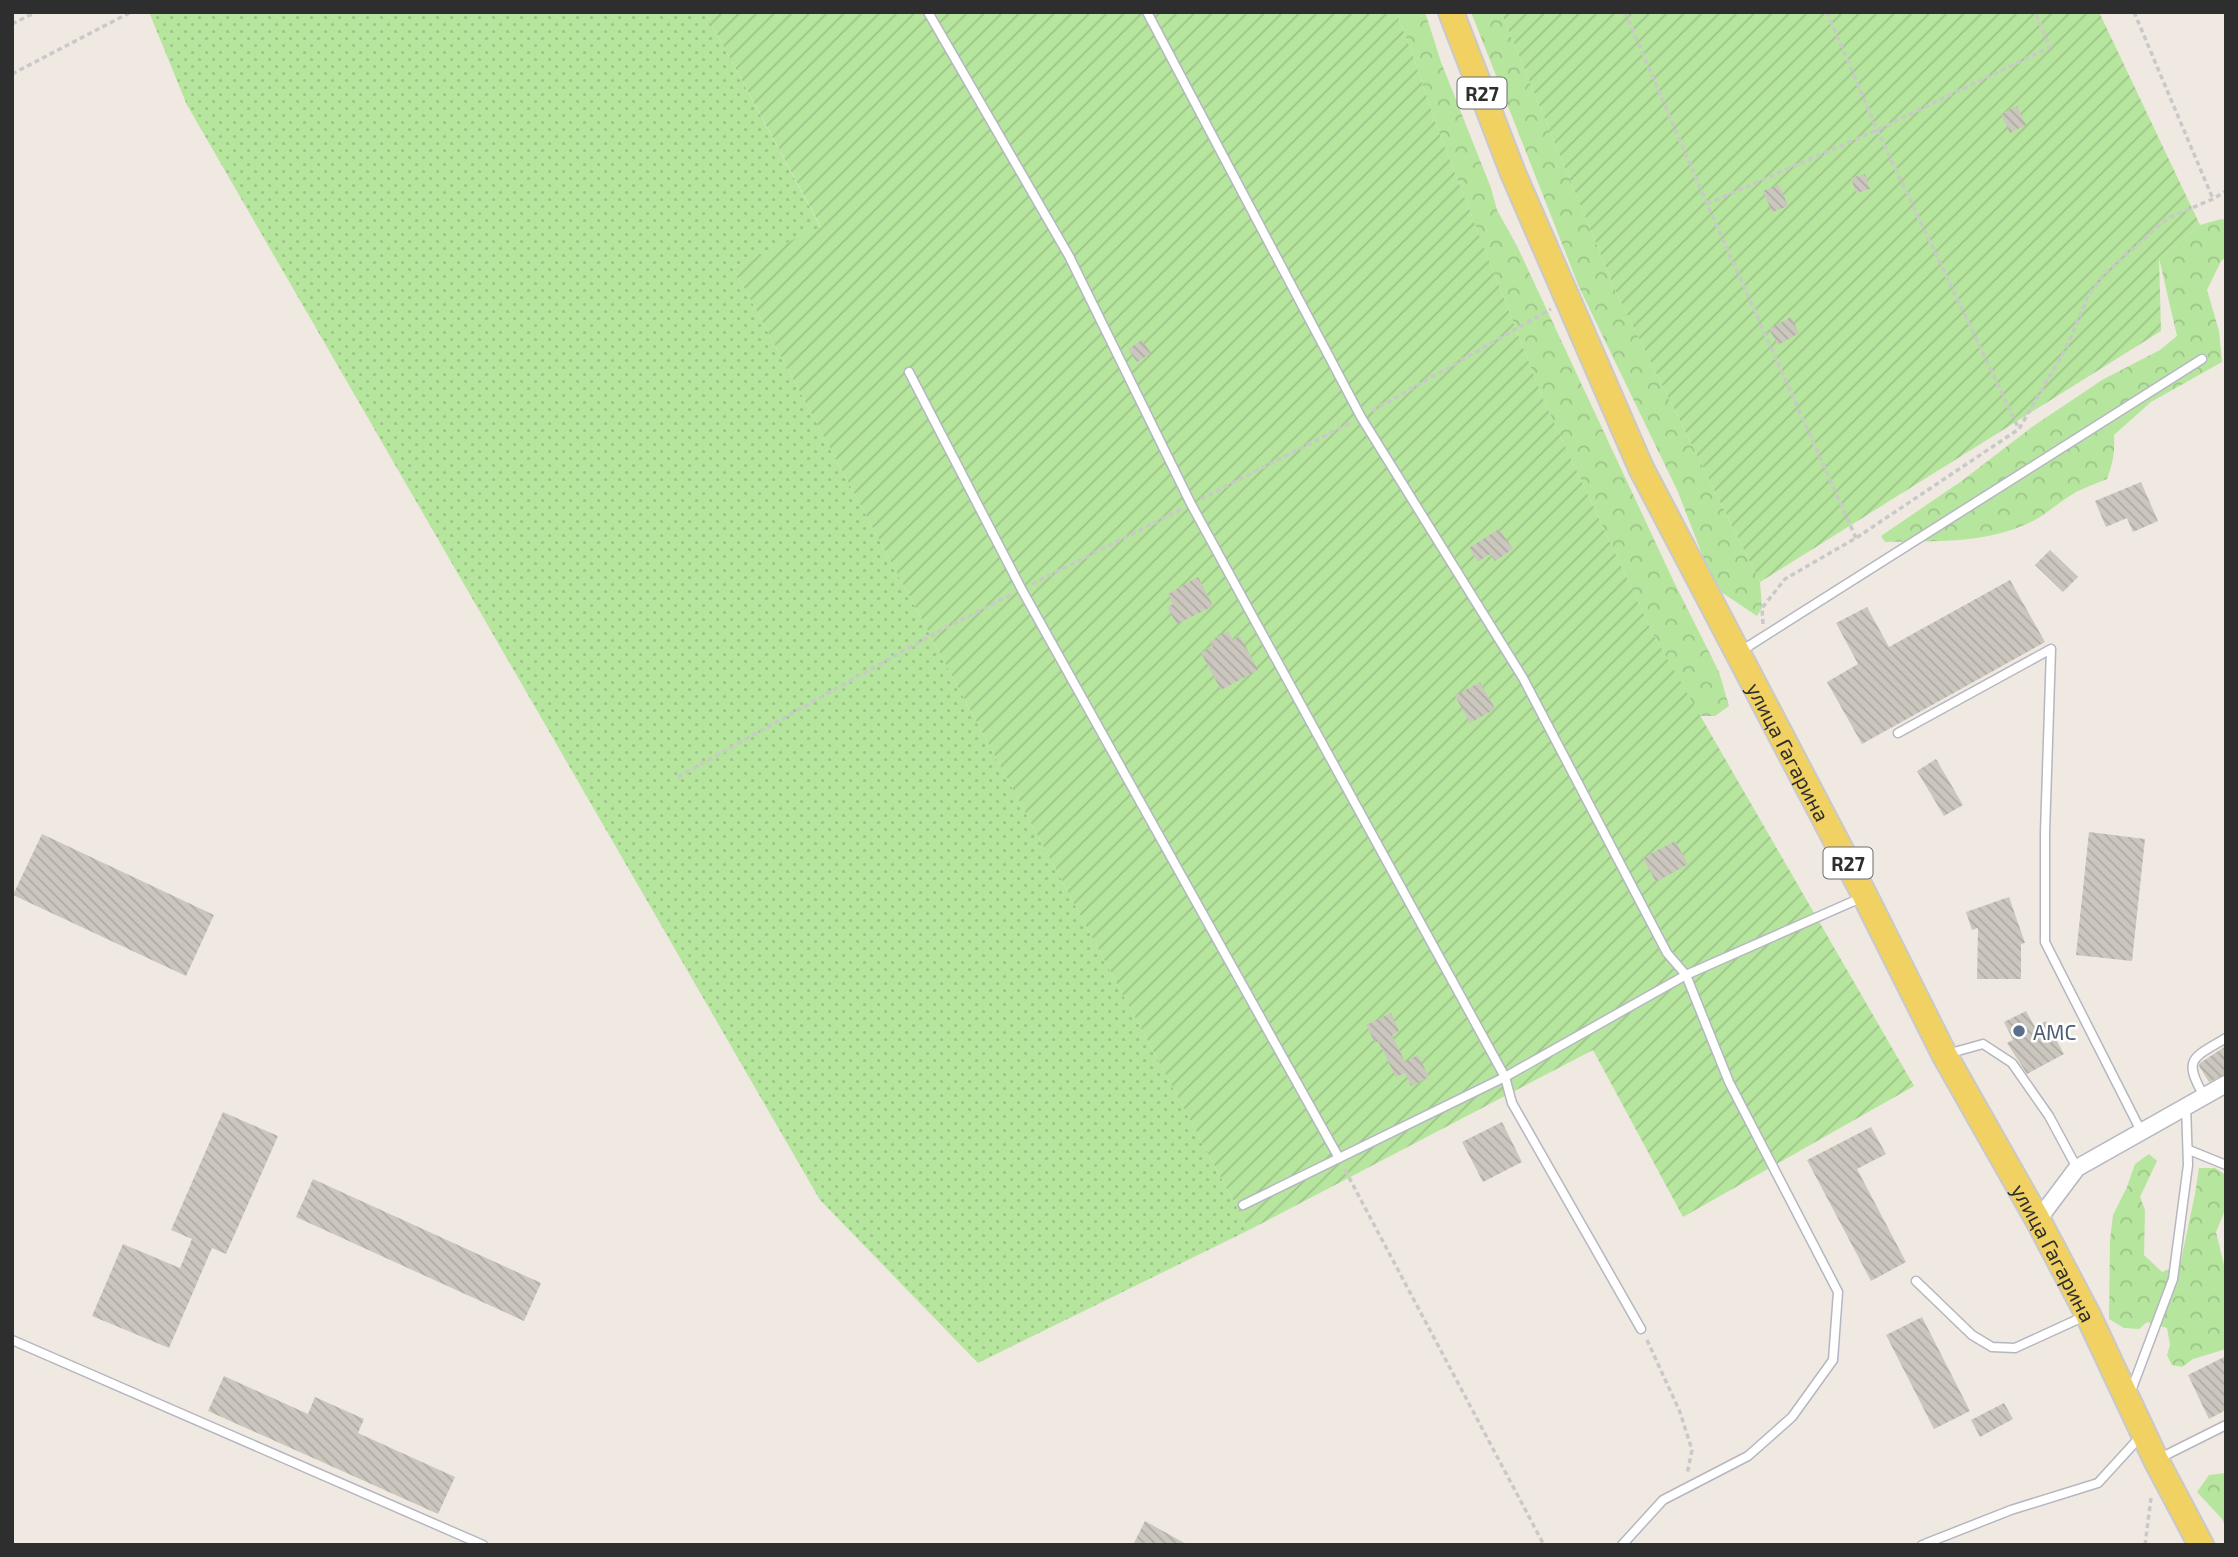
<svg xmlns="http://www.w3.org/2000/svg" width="2238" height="1557" font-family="'Exo 2',sans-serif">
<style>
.grass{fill:url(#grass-dots)}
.forest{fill:url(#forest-crowns)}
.garden{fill:url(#garden-furrows)}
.building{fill:url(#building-back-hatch)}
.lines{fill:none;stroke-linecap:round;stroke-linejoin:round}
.lane-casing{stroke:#b4b7c1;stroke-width:11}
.street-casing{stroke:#b4b7c1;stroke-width:19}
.primary-casing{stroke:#c9c9c9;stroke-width:28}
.path{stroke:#c9c9c9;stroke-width:3.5;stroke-dasharray:5 3.5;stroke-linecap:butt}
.lane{stroke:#fff;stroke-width:8}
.street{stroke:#fff;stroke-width:16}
.primary{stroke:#f2d163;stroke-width:24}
.service-dot{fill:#5c6f8a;stroke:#fff;stroke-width:2.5}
.labels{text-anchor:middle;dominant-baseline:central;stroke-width:5;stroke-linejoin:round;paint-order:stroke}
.shield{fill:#fff;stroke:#6d6d6d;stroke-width:2}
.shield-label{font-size:19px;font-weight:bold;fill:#2e2e2e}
.street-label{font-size:21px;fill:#2e2e2e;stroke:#fff}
.service-label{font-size:21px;fill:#4e5e75;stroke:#fff;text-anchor:start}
</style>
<defs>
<pattern id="grass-dots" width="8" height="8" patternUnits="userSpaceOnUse" patternTransform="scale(1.75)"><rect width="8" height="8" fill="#b6e59e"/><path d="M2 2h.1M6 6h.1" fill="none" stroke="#9dc588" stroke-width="1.8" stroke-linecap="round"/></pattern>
<pattern id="forest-crowns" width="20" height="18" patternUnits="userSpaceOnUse" patternTransform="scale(1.75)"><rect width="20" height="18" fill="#b6e59e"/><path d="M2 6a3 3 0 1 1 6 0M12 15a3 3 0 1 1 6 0" fill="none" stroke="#9dc588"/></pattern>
<pattern id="garden-furrows" width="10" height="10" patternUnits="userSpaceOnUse" patternTransform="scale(1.75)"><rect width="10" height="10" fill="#b6e59e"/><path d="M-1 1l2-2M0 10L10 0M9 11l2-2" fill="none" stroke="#9dc588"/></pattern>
<pattern id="building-back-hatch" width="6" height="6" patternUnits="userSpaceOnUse" patternTransform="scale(1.75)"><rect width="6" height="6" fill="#cbc7bf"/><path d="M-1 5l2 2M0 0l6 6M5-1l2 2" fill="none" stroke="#afaba4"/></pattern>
</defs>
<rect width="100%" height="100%" fill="#efe9e1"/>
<polygon class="grass" points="149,12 705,12 821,228 733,267 1249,1230 978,1363 820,1200 187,105"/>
<g class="forest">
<polygon points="1396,12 1425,12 1441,62 1491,188 1497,210 1517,246 1673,580 1719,672 1729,706 1715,716 1699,716 1653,634 1544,401 1437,127 1412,53"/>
<polygon points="1471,12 1501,12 1617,294 1760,582 1762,608 1757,616 1715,588 1678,492 1579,287"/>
<path d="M2221,219L2226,220V257L2221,261L2207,290L2219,331L2222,362L2151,402L2114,435C2115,452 2113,463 2107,479C2097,483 2086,487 2076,492C2060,501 2047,514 2031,522C1985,544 1935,541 1885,542L1881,536L1963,480L2032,427L2102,380L2160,350L2177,336L2159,258L2200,225Z"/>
<polygon points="2149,1154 2157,1161 2140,1197 2145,1210 2144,1255 2162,1272 2180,1265 2195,1194 2199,1168 2215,1168 2226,1175 2226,1208 2216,1232 2226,1273 2226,1349 2193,1359 2182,1367 2172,1365 2167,1355 2170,1345 2167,1328 2147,1322 2139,1329 2124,1328 2109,1319 2110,1240 2113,1215 2127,1187 2135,1164"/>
<polygon points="2226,1473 2226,1528 2222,1519 2197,1492 2209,1475"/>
</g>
<g class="garden">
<polygon points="705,12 1396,12 1412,53 1437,127 1544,401 1653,634 1914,1086 1683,1217 1593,1050 1249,1230 733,267 821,227"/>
<polygon points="1501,12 2099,12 2200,225 2159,258 2161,331 1760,582 1617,294"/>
</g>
<g class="building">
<polygon points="2017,106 2026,125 2010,133 2001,114"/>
<polygon points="1865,174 1870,189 1856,193 1851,178"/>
<polygon points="1779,185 1788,206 1772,212 1763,191"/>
<polygon points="1791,317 1799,333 1778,345 1769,329"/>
<polygon points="1142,340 1151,353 1137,362 1128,349"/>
<polygon points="2141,482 2158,521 2133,532 2127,518 2106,527 2095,501"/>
<polygon points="1499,529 1513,549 1495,561 1490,554 1478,562 1469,548"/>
<polygon points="2050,550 2078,577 2063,592 2035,565"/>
<polygon points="1198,577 1213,606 1177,624 1167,607 1173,604 1168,594"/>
<polygon points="2010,580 2045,642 1862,744 1827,682 1858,664 1836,623 1867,607 1889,647"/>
<polygon points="1228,631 1233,640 1240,636 1258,670 1221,690 1201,653 1213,646 1210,641"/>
<polygon points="1480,682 1495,709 1470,723 1455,696"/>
<polygon points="1936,759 1963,805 1944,816 1917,771"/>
<polygon points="2089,832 2145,839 2132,961 2076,955"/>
<polygon points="42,834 214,915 186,976 13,895"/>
<polygon points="1675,841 1688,864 1656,882 1643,858"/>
<polygon points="2009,897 2025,943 2021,944 2021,979 1977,979 1978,928 1972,930 1966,912"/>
<polygon points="2026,1011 2035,1027 2046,1021 2064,1054 2027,1074 2007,1043 2013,1040 2004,1022"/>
<polygon points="1391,1013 1399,1031 1392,1035 1405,1062 1418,1055 1429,1077 1411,1086 1405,1073 1396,1077 1378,1041 1375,1043 1366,1025"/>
<polygon points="2226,1046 2226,1074 2209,1082 2199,1066 2200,1063"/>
<polygon points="223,1112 278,1136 226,1254 212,1248 169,1348 92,1316 123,1244 180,1268 192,1239 171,1230"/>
<polygon points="1502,1122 1522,1162 1483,1182 1462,1142"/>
<polygon points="1871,1127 1886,1154 1857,1169 1906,1262 1871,1281 1807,1160"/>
<polygon points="313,1179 541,1283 524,1321 296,1217"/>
<polygon points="1922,1317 1970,1411 1934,1429 1886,1335"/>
<polygon points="2226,1356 2226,1410 2209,1419 2188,1375"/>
<polygon points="224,1376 308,1414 315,1397 364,1419 358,1433 455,1477 438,1514 208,1411"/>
<polygon points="2004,1403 2013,1419 1980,1437 1971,1420"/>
<polygon points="1145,1521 1188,1545 1133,1545"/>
</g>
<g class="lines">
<g class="lane-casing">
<g id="lane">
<polyline points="928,12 1069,256 1191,504 1505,1077 1512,1103 1641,1329"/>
<polyline points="1147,12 1361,417 1523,678 1667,953 1686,975 1729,1082 1838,1292 1833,1360 1792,1417 1748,1456 1663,1500 1622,1545"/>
<polyline points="909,372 1022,590 1339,1158"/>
<polyline points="1741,651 2202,359"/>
<polyline points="1898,733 2051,649 2045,833 2045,942 2141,1131"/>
<polyline points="1947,1054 1983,1044 2012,1063 2049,1116 2077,1168"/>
<path d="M2204,1096C2182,1058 2193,1058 2226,1038"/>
<polyline points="2189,1150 2226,1165"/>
<polyline points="1243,1205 1505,1077 1686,975 1863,897"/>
<polyline points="1916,1281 1972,1335 1992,1347 2015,1348 2085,1316"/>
<polyline points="12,1340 483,1545"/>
<polyline points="2131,1391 2173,1279 2188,1165 2186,1105"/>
<polyline points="2160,1458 2226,1425"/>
<polyline points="1922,1545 2011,1510 2098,1483 2140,1437"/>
</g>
</g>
<g class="street-casing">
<polyline id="street" points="2038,1220 2077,1168 2226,1084"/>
</g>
<g class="primary-casing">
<g id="primary">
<path id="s1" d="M1451,12L1513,173L1641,468L1865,896L1944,1054L2038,1220L2088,1315L2156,1460L2201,1545"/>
</g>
</g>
<g class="path">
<polyline points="1625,12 1707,204 1856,538"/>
<polyline points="1827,12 1877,130 2019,429"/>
<polyline points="2134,12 2213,199"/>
<polyline points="12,24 36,12"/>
<polyline points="12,74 131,12"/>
<polyline points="1707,204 1877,130 2050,47 2035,12"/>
<polyline points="1372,411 1551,309"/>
<polyline points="1201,499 1350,423"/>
<polyline points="1032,584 1182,509"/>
<polyline points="1763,624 1762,608 1785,579 1856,538 2019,429 2066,348 2088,296 2103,275 2168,218 2213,199 2226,191"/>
<polyline points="678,777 932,635 1010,595"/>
<polyline points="1345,1170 1544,1545"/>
<polyline points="1647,1340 1680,1412 1692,1450 1687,1474"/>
<polyline points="2145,1545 2151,1498"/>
</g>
<use href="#lane" class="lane"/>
<use href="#street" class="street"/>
<use href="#primary" class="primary"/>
</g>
<circle class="service-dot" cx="2019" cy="1031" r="7"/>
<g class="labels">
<g class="shield">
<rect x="1457.5" y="77.5" width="49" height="31" rx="5"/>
<rect x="1823.5" y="847.5" width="49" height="31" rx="5"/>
</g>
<g class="shield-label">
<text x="1482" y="93">R27</text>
<text x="1848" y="863">R27</text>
</g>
<g class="street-label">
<text stroke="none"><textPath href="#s1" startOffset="814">улица Гагарина</textPath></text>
<text stroke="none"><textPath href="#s1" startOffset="1381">улица Гагарина</textPath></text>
</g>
<g class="service-label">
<text x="2033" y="1031">AMC</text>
</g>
</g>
<rect width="2238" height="1557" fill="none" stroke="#2e2e2e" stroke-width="28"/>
</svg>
